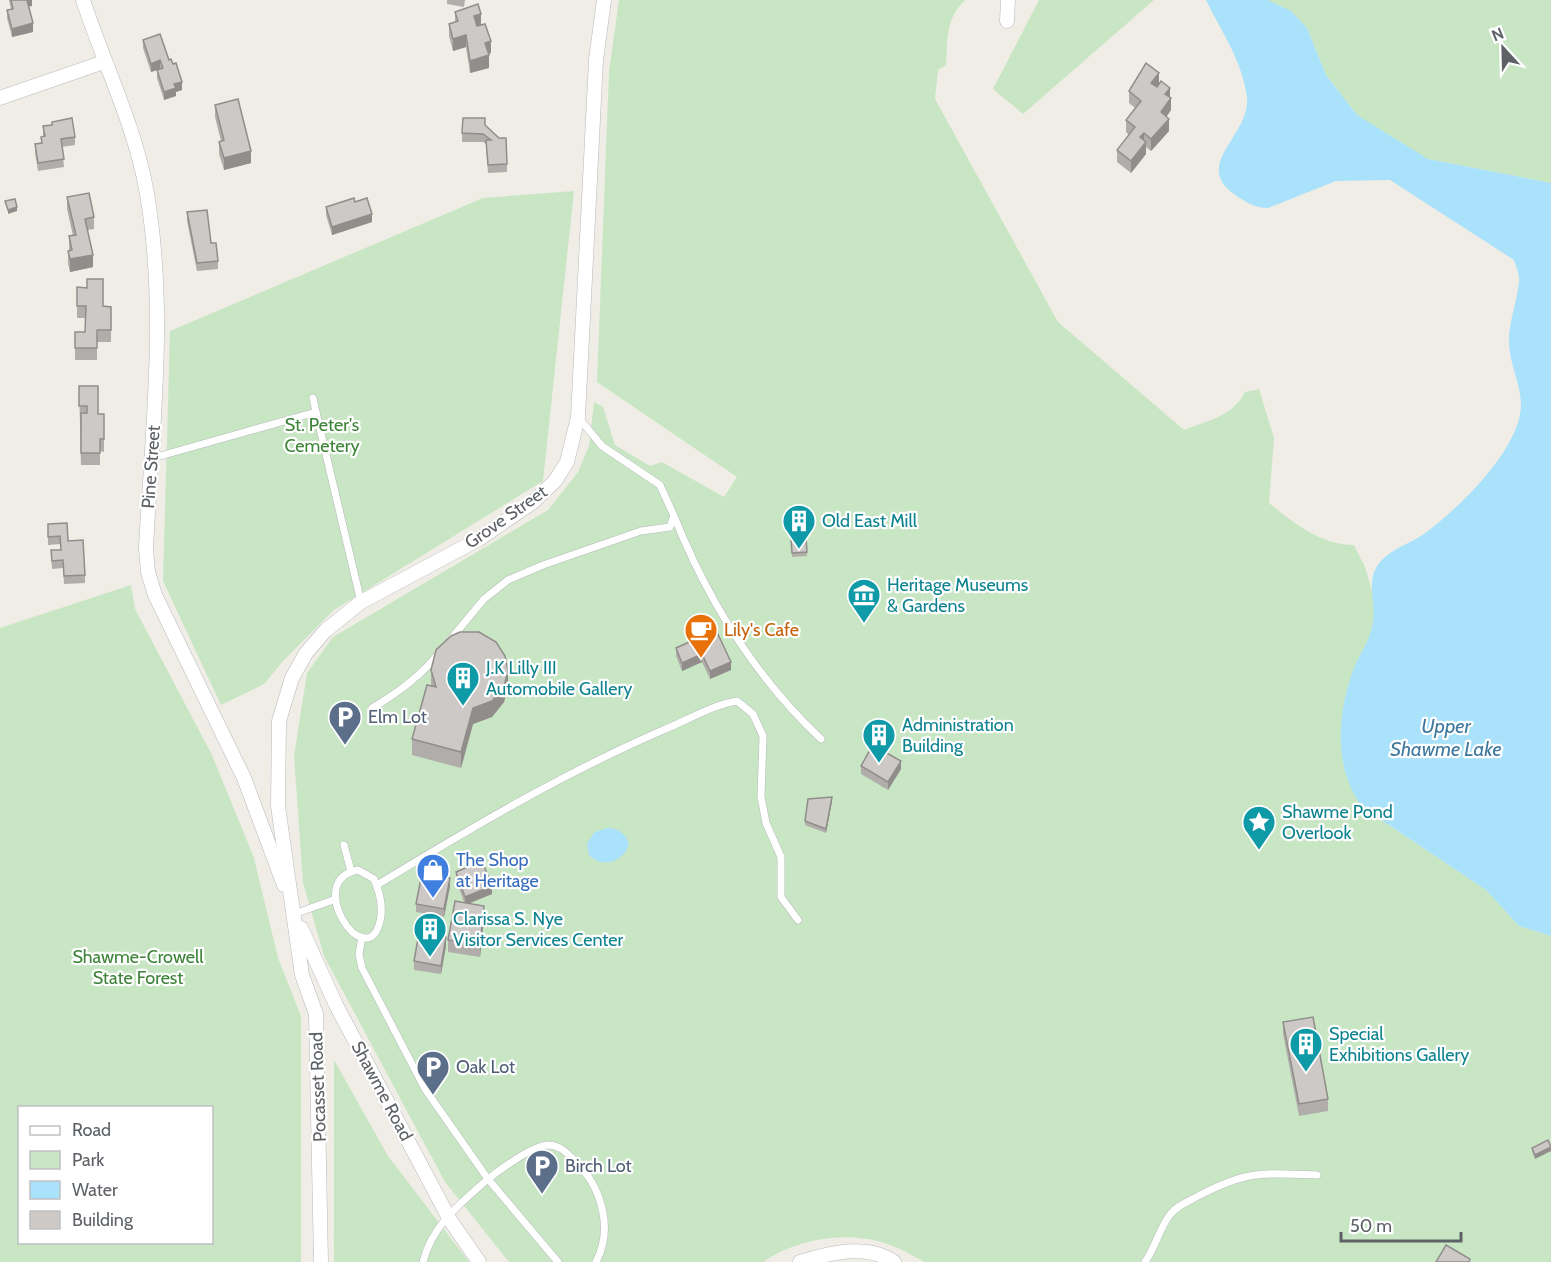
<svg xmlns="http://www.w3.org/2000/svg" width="1551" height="1262" font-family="Cabin,sans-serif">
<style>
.green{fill:#c8e6c4;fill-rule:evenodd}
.water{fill:#aae2fc}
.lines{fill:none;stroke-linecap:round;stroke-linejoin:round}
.lane-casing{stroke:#b7b9bc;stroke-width:8}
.street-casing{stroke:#b7b9bc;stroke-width:15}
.lane{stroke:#fff;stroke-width:7}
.street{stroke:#fff;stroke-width:14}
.wall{fill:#b0adaa}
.shaded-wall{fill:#908d8b}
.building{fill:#cdc9c6;stroke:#908d8b;stroke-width:1.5}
.labels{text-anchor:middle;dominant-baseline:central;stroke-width:4.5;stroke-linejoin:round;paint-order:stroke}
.park-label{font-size:18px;fill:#3d8338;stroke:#fff}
.street-label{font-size:18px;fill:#5e6266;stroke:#fff}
.culture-label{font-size:18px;fill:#0d838f;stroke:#fff;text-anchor:start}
.food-label{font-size:18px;fill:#c56008;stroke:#fff;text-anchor:start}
.service-label{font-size:18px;fill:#4e5e75;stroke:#fff;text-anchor:start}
.shop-label{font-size:18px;fill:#366cbe;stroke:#fff;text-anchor:start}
.water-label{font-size:20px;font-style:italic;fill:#40789d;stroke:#fff}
</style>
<rect width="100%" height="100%" fill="#f0ede6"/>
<g class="green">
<path d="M619,0H965C945,20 948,38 946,65L938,70L935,99L1058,322L1184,430C1209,420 1232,417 1245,392L1259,389L1274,438L1269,503C1293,523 1322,545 1354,545L1365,567L1378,611L1362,807L1486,890L1519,926L1551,936V1262H925C913,1256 900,1248 887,1244C847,1230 797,1239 763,1262H509L445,1182L324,956L303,883L294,756L307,673L333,637L548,510L578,472L589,446L594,402L603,407L615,445L650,466L662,462L724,497L737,477L597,382L609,71Z"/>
<polygon points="1039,0 1154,0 1023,114 993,89"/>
<polygon points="1268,0 1551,0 1551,183 1428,159 1392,139 1357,115 1326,75 1307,28"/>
<polygon points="574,191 543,481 334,610 284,660 264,684 221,705 163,581 170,331 483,198"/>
<path d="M131,585L135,609L212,755L254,858L278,958L301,1016V1262H0V628ZM20,1108H212V1242H20Z"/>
<polygon points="334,1060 388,1156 469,1262 334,1262"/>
</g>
<g class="water">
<path d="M1206,0H1268L1291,11L1307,28L1326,75L1357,115L1428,159L1551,183V936L1519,926L1486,890L1362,807C1333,766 1337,714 1354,668C1360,653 1371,639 1373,622C1376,605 1367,584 1376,568C1385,551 1409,544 1424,534C1458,509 1519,451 1521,406C1521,384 1510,366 1509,344C1508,323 1517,303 1519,282C1520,275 1516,267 1514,260L1390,180L1336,181L1268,208C1255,208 1245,202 1234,194C1192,164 1251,135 1247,97C1242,60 1222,33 1206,0Z"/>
<path d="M607,828C618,828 625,833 629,844C624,862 602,869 589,855L587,843L595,832Z"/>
</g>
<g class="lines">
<g class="lane-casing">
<g id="lane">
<polyline points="313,398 316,412"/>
<polyline points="153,458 316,412 361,602"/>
<path d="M674,516C708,601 754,676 821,739"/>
<polyline points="450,640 484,599 508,580 543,565 641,531 670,527 674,516 660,485 602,446 578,417"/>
<path d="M372,708C398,693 420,677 439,653"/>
<polyline points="344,845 351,871"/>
<path d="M358,870L374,879C380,893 384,910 379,925C364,972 303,880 358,870Z"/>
<path d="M377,885C469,829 562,774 661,731C686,721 712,705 737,701L753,714L763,736L761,797L766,823L781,857V897L798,920"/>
<polyline points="294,914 336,899"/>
<path d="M362,937L359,954L362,968L425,1089L488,1179C461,1203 432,1225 423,1262"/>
<path d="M558,1262L488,1179C501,1169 532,1146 548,1145C560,1145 567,1153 575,1161C601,1186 614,1228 596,1262"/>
<path d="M1145,1262C1155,1248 1159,1230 1169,1216C1176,1206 1189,1201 1200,1195C1248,1170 1264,1173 1317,1175"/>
</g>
</g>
<g class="street-casing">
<g id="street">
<path d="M83,0C104,64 136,128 147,194C167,312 152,430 146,548L148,572L155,595L244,778L284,885"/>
<polyline points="1007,21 1008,0"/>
<polyline points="0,98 104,62"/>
<polyline points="301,928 336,1005 450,1220 479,1262"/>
<polyline points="321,1262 316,1014 302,975 278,806 279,721 292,678 306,653 325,631 361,602 479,539 533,502 555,481 567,462 578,417 596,60 604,0"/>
<path d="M800,1262C829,1253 867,1243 894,1262"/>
</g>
</g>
<use href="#lane" class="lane"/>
<use href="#street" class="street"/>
</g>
<g class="wall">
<polygon points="9,0 32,0 32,6 29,6 33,32 12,37 7,18 7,10 11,9"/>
<polygon points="447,0 465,0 464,7 447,4"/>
<polygon points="455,12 481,25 491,53 489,54 489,68 470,73 466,47 453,51 449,36 449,24 455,22"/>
<polygon points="143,40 169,60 182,90 176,92 176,96 164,100 157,78 157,70 151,72 143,48"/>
<polygon points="1159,84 1170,97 1171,110 1167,116 1169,131 1151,151 1146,147 1146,154 1131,173 1117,162 1117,150 1129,135 1126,132 1126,120 1135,108 1129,103 1129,91"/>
<polygon points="215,105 251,163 224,170 219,154 219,142 221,141 215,117"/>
<polygon points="485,125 507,164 507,172 488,173 486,144 483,142 462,142 462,133"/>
<polygon points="43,126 75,137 75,145 62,147 64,167 38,171 35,152 35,144 41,143 41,137 43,136"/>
<polygon points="67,197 94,217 94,229 87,230 93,267 70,272 68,264 68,251 69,251 69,236 73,236 67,209"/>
<polygon points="355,202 372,222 332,235 326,215 326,207"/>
<polygon points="187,212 211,243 218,261 218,269 197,271 187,221"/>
<polygon points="77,287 103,306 111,307 111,342 97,342 97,360 75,360 75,332 85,332 85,318 77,318"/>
<polygon points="79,386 98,414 104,414 104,452 100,451 100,465 81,465"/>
<polygon points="48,524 68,541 85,575 85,583 64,584 63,568 52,569 51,550 61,550 60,544 48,545"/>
<polygon points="806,538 807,556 792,557 791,539"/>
<polygon points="716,630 731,670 710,679 702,662 682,671 676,656 676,648"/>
<polygon points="431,670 508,687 504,702 492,717 473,724 461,768 412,755 412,739 431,686"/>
<polygon points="891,744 886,752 901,769 888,790 861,774 861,766"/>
<polygon points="832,801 826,833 805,825 805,821"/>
<polygon points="456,872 492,894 470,903 484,918 480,957 448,952 448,940 464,902 456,880"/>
<polygon points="450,886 444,917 416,912 416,904"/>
<polygon points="446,946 441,974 414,970 414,961"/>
<polygon points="1283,1022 1328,1099 1328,1111 1299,1116 1283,1034"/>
<polygon points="1548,1140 1535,1159 1532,1152 1532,1148"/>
</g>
<g class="shaded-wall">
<polygon points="27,0 32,0 32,6 27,7"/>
<polygon points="481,14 481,26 474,28 474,16"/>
<polygon points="33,23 33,32 12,37 12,29"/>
<polygon points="466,35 466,47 453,51 453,39"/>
<polygon points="491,41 491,53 485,55 485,43"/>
<polygon points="489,55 489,68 470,73 470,61"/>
<polygon points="160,60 160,69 151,72 151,64"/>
<polygon points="1159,73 1159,85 1151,95 1151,83"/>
<polygon points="182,82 182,90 176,92 176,96 164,100 164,92 174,84"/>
<polygon points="1170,88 1170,100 1165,94"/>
<polygon points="1171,98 1171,110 1161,124 1161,112"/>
<polygon points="1169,119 1169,131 1151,151 1151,139"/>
<polygon points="1144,133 1144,145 1146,142 1146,154 1131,173 1131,161 1140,137"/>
<polygon points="251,151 251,163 224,170 224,158"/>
<polygon points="17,207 17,211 8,214 8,210"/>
<polygon points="372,214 372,222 332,235 332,227"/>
<polygon points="93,255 93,267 70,272 70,259"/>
<polygon points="702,654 702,662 682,671 682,663"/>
<polygon points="731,662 731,670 710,679 710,671"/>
<polygon points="508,671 508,687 504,702 492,717 473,724 461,768 461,752 473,708"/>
<polygon points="891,736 891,744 883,759 883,751"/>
<polygon points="901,761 901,769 888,790 888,782"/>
<polygon points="832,797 832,801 826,833 826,829"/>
<polygon points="450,878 450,886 444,917 444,909"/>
<polygon points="492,886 492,894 465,905 465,897"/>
<polygon points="484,906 484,918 480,957 480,945"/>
<polygon points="446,937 446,946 441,974 441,966"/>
<polygon points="1551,1147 1551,1151 1535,1159 1535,1155"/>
</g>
<g class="building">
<polygon points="11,0 27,0 33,23 12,29 7,10 13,9"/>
<polygon points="478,4 481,14 474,16 477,26 485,24 491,41 485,43 489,55 470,61 466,35 453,39 449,24 458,21 455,12"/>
<polygon points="160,34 169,60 171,59 173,64 176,63 182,82 174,84 176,88 164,92 157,70 163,68 160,60 151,64 143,40"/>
<polygon points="1146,63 1159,73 1151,83 1157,87 1161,81 1170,88 1165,94 1171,98 1161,112 1169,119 1151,139 1144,133 1140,137 1146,142 1131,161 1117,150 1135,127 1126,120 1141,101 1129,91"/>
<polygon points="238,99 251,151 224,158 219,142 224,140 215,105"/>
<polygon points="72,118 75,137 61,139 64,159 38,163 35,144 42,143 41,137 45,136 43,126 52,125 52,122"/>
<polygon points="463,118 485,118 485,125 499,138 506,138 507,164 488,165 486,140 491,140 483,134 462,133"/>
<polygon points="89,193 94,217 85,219 93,255 70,259 68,251 72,250 69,236 76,235 67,197"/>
<polygon points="354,198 355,202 367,198 372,214 332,227 326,207"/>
<polygon points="15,199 17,207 8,210 5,201"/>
<polygon points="207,210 211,243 216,243 218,261 197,263 187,212"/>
<polygon points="87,279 103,279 103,306 111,307 111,330 97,330 97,348 75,348 75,332 85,332 86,306 77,306 77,287 87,288"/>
<polygon points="79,386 98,386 98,414 104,414 104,439 100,439 100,453 81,453 81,413 87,413 87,406 79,406"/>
<polygon points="67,523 68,541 83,540 85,575 64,576 63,560 52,561 51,550 61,550 60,536 48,537 48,524"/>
<polygon points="806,538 807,552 792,553 791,539"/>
<polygon points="716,630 731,662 710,671 702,654 682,663 676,648"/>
<polygon points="460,632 479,632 496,642 505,656 508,671 504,686 492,701 473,708 461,752 412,739 427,685 436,687 431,670 436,650 451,636"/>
<polygon points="881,730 891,736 883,751 901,761 888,782 861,766"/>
<polygon points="832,797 826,829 805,821 808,799"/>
<polygon points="482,861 492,886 465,897 456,872"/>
<polygon points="422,873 450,878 444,909 416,904"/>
<polygon points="455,901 484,906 480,945 448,940"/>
<polygon points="419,933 446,937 441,966 414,961"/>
<polygon points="1313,1017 1328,1099 1299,1104 1283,1022"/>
<polygon points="1548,1140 1551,1147 1535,1155 1532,1148"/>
<polygon points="1446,1245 1470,1259 1469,1262 1436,1262"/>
</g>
<defs>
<g id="building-pin" transform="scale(1.725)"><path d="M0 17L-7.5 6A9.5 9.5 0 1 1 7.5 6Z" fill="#0f9aa8" stroke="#fff"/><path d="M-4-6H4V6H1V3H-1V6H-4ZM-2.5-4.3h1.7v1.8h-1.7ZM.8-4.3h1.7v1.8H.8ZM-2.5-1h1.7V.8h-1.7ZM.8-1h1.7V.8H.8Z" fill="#fff"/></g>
<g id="museum-pin" transform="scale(1.725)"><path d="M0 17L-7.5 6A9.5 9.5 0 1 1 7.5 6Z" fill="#0f9aa8" stroke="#fff"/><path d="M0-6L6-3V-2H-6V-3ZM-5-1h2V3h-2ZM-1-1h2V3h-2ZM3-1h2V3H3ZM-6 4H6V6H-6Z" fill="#fff"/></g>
<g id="cafe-pin" transform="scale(1.725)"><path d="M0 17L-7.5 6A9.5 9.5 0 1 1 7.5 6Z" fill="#e8710a" stroke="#fff"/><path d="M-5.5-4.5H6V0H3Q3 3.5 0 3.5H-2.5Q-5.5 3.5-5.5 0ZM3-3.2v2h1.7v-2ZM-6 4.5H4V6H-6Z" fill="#fff"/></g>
<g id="parking-pin" transform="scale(1.725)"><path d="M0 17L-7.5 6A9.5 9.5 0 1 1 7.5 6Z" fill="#5c6f8a" stroke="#fff"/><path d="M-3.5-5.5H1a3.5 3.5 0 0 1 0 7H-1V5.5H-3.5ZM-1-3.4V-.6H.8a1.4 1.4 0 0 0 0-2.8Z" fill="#fff"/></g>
<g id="sight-pin" transform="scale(1.725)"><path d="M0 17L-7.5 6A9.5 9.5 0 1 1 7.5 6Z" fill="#0f9aa8" stroke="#fff"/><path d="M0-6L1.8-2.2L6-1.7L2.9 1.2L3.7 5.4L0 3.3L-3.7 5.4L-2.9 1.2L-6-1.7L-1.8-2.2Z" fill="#fff"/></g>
<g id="shop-pin" transform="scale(1.725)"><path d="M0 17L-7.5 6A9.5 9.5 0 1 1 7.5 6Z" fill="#3f7fe0" stroke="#fff"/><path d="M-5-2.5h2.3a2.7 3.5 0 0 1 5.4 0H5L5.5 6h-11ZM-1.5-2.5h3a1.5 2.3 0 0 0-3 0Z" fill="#fff"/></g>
</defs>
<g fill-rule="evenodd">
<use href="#building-pin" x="799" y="521"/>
<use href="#museum-pin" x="864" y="595"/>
<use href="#cafe-pin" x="701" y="630"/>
<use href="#building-pin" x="463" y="678"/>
<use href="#parking-pin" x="345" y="717"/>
<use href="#building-pin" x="879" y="735"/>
<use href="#sight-pin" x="1259" y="822"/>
<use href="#shop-pin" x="433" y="870"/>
<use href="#building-pin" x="430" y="929"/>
<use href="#building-pin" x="1306" y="1044"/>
<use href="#parking-pin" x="433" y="1067"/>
<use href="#parking-pin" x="542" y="1166"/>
</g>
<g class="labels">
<g class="park-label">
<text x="322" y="425">St. Peter's<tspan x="322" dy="21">Cemetery</tspan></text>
<text x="138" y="957">Shawme-Crowell<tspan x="138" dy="21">State Forest</tspan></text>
</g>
<g class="street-label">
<text transform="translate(151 467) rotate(-86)">Pine Street</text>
<text transform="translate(506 517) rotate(-35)">Grove Street</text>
<text transform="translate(318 1087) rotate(-92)">Pocasset Road</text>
<text transform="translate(382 1091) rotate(62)">Shawme Road</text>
</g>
<g class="culture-label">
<text x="822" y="521">Old East Mill</text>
<text x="887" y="585">Heritage Museums<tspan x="887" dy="21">&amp; Gardens</tspan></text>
<text x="486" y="668">J.K Lilly III<tspan x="486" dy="21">Automobile Gallery</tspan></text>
<text x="902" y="725">Administration<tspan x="902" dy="21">Building</tspan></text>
<text x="1282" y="812">Shawme Pond<tspan x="1282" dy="21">Overlook</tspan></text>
<text x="453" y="919">Clarissa S. Nye<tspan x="453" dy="21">Visitor Services Center</tspan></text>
<text x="1329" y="1034">Special<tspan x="1329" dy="21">Exhibitions Gallery</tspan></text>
</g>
<g class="food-label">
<text x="724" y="630">Lily's Cafe</text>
</g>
<g class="service-label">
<text x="368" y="717">Elm Lot</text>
<text x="456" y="1067">Oak Lot</text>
<text x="565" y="1166">Birch Lot</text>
</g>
<g class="shop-label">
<text x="456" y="860">The Shop<tspan x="456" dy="21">at Heritage</tspan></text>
</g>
<g class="water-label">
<text x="1446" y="726">Upper<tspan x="1446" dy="23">Shawme Lake</tspan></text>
</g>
</g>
<rect x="18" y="1106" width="195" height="138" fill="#ffffff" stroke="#bfc0c2" stroke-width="1.5"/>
<rect x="30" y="1126" width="30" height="9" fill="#ffffff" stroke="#bfc0c2" stroke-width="1.5"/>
<text x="72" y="1136" font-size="18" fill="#5e6266">Road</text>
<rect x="30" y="1151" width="30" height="18" fill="#c8e6c4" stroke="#bfc0c2" stroke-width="1.5"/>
<text x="72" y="1166" font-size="18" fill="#5e6266">Park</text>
<rect x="30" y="1181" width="30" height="18" fill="#aae2fc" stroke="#bfc0c2" stroke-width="1.5"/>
<text x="72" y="1196" font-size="18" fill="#5e6266">Water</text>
<rect x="30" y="1211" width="30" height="18" fill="#cdc9c6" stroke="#bfc0c2" stroke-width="1.5"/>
<text x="72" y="1226" font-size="18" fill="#5e6266">Building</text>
<g transform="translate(1503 48) rotate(338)" stroke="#ffffff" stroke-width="4.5" paint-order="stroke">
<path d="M0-4.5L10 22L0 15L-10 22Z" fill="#5e6266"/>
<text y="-9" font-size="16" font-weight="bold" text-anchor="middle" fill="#5e6266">N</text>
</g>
<path d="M1341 1232v9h120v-9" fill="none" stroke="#5e6266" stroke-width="3"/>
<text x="1350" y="1232" font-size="18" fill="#5e6266" stroke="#ffffff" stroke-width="4.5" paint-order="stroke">50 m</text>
</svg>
